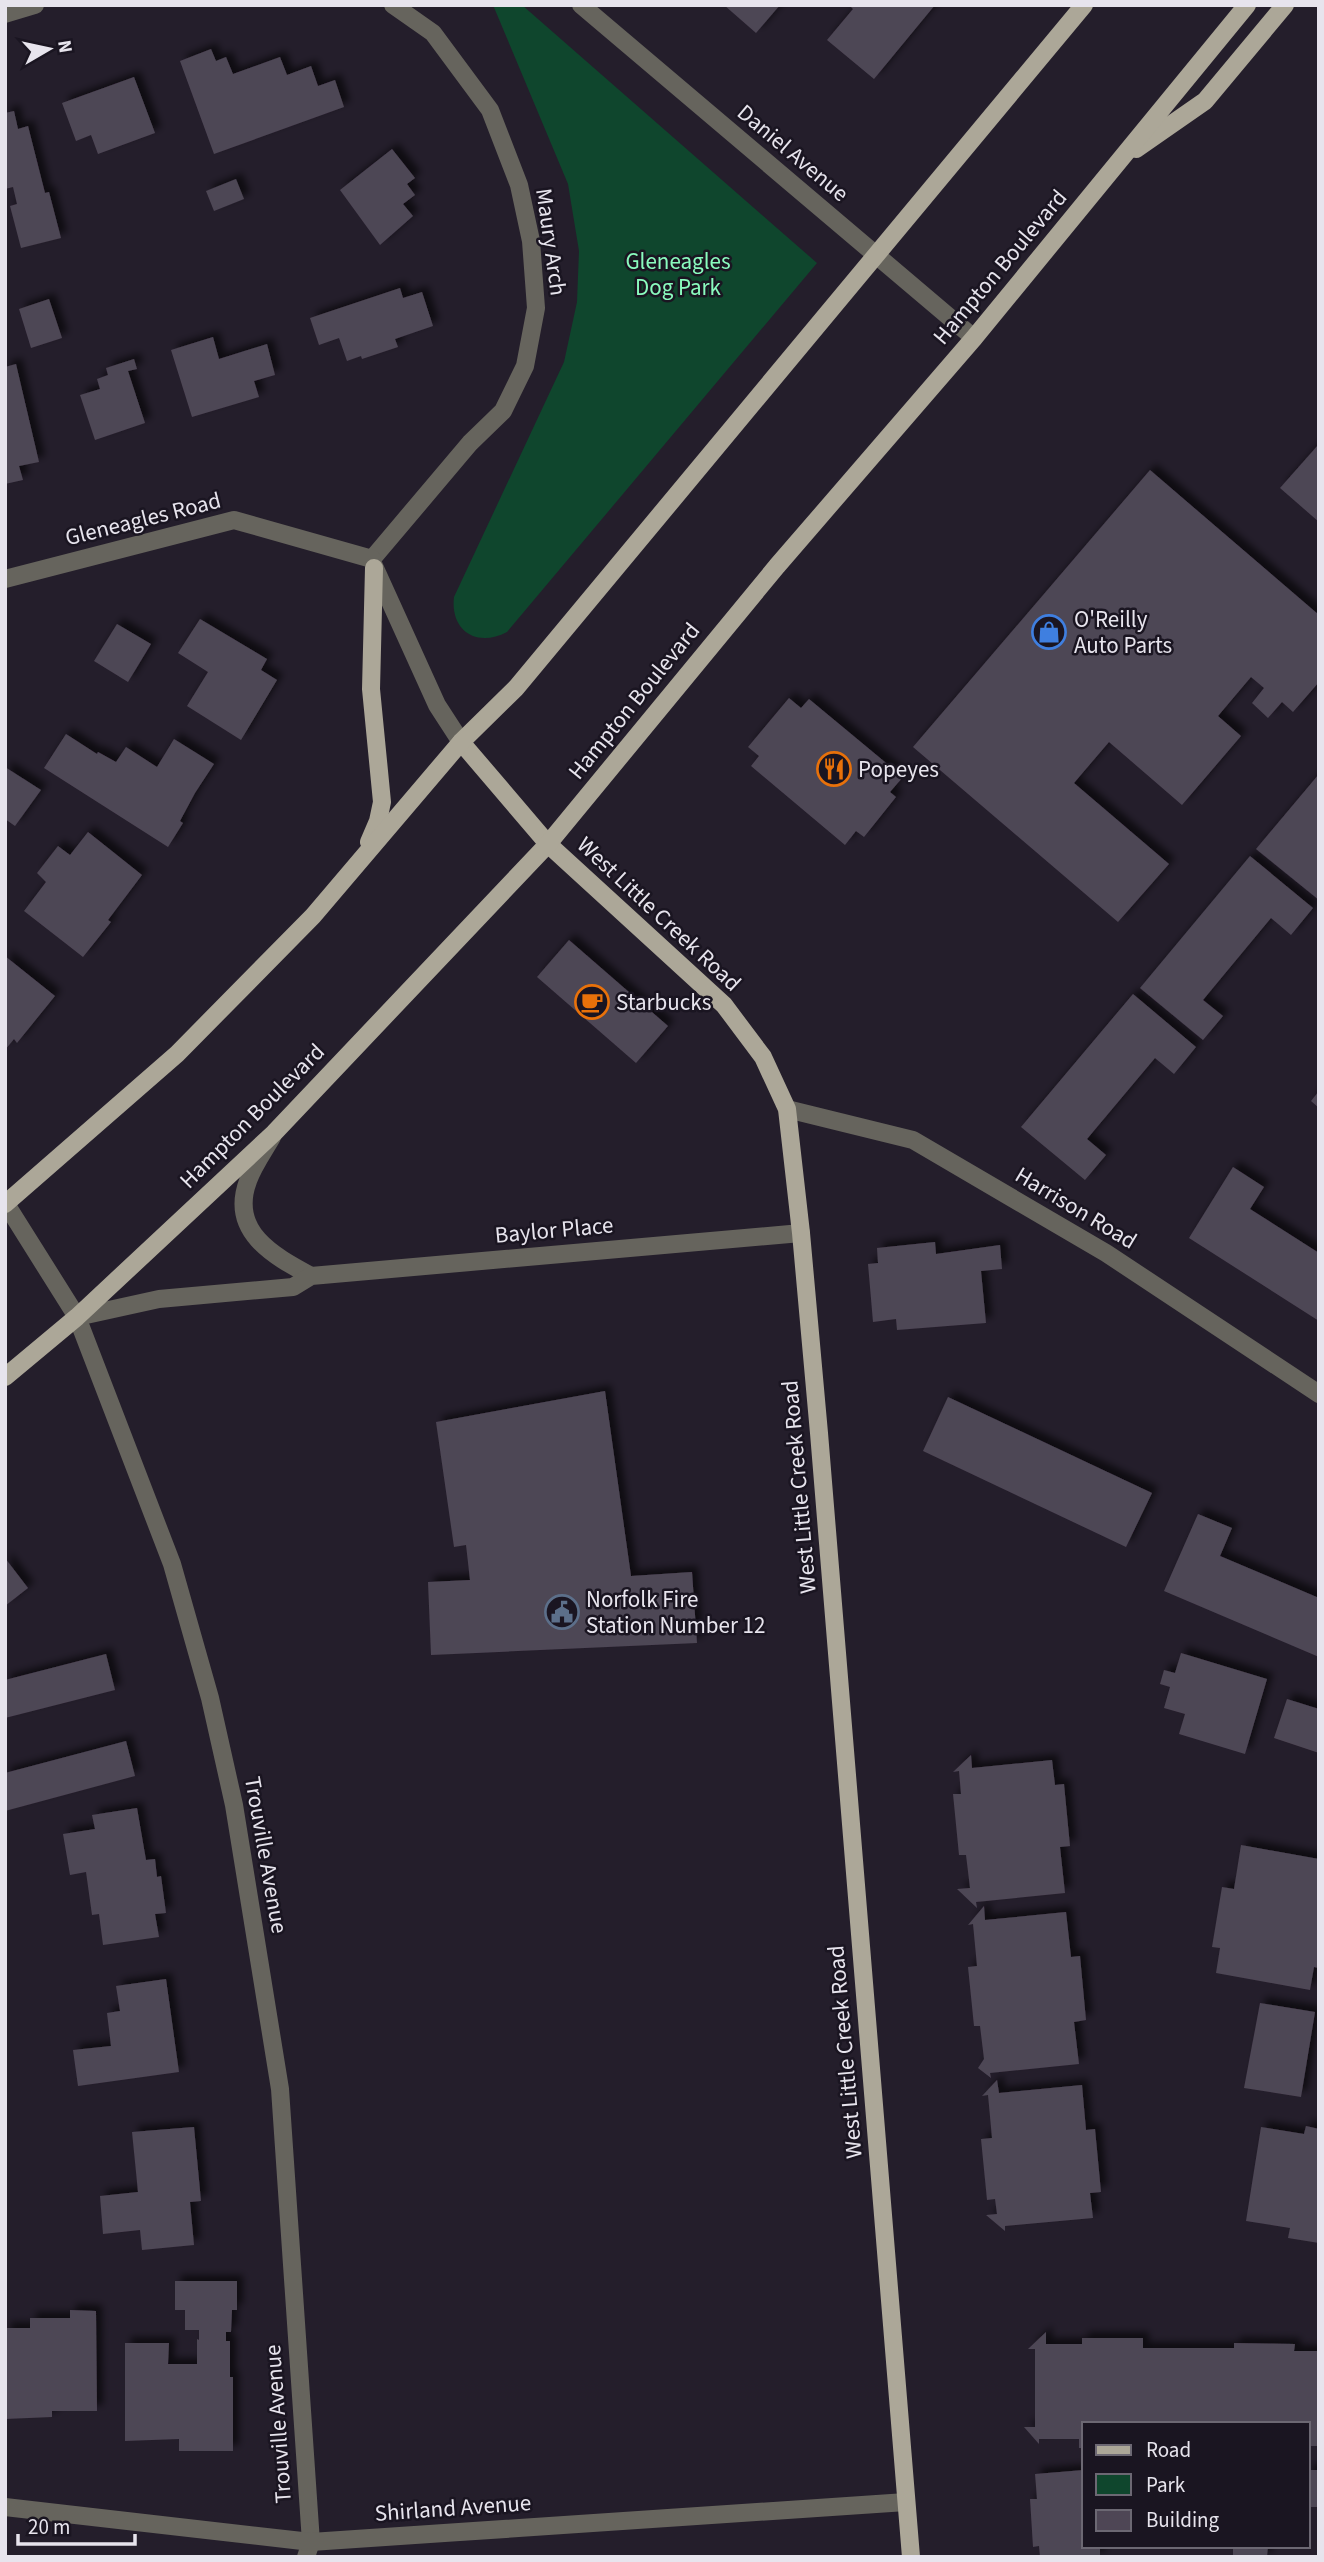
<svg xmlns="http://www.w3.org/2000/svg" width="1324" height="2562" font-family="'Source Sans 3',sans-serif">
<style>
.green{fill:#0f462d}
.building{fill:#4e4655;filter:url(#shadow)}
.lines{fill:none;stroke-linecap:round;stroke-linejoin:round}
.minor{stroke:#66645d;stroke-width:18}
.primary{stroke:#aca798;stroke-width:18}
.labels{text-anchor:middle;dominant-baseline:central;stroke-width:5;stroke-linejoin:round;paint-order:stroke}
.street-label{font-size:23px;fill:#e7e4ed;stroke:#1a1521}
.park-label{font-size:23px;fill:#8afbbe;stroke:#1a1521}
.poi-label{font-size:23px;fill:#e7e4ed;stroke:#1a1521;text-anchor:start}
</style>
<defs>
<filter id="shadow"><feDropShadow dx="6" dy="-6" stdDeviation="3.5" flood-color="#0009"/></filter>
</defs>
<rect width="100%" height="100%" fill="#241e2b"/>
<path class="green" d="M493,5H522L817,263L507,632C477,648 450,631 454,597L564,362L577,302L579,251L568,184Z"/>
<g class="building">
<polygon points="724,5 780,5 756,33"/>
<polygon points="849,5 935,5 874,79 827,40 853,9"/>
<polygon points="211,49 216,61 226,57 233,74 280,57 287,75 311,66 318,86 335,80 344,107 214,154 180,61"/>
<polygon points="134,77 155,133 98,154 91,135 76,141 62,103"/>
<polygon points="14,111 18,129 28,126 45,193 49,192 61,238 21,248 10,206 17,204 13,187 5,189 5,113"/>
<polygon points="392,149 415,178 407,184 415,195 403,204 413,216 380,245 340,190"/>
<polygon points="236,179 244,199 214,211 206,191"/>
<polygon points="400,288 403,298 422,292 433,326 395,339 398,347 362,359 361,356 347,361 339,338 319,345 310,318"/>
<polygon points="49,299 62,338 31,348 19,309"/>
<polygon points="213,337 219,359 267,344 275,375 254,381 259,397 192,417 171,350"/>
<polygon points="134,359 137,369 128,371 145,423 95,440 80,395 100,389 97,379 108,375 106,368"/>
<polygon points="16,364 39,462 19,466 23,480 5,484 5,367"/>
<polygon points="1319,444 1319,522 1280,488"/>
<polygon points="1150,470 1319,615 1319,682 1293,712 1282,702 1268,718 1252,703 1264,688 1251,677 1218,716 1241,736 1182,805 1109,742 1074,783 1169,864 1118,922 913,747"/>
<polygon points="200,619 267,659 261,670 277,680 241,740 187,706 208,672 178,653"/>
<polygon points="117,624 151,644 128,682 94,661"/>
<polygon points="789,698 801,708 809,699 903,777 890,792 896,797 864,837 856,831 845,845 751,766 759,756 748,747"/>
<polygon points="66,734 97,754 98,752 116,762 126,747 157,767 174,739 214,764 195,793 180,821 183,823 168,847 44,768"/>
<polygon points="5,767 41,790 15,826 5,819"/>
<polygon points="1319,774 1319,900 1256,849"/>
<polygon points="88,832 142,875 108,920 111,922 83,957 24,911 46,882 37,873 58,846 70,855"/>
<polygon points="1250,856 1313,908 1291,935 1271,918 1203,1000 1223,1016 1203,1040 1140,988"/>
<polygon points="569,940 668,1026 636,1063 537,977"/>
<polygon points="5,956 55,996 17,1043 14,1039 5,1050"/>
<polygon points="1133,994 1196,1047 1174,1074 1155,1058 1087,1139 1106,1155 1085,1180 1021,1127"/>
<polygon points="1319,1091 1319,1108 1311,1101"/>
<polygon points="1233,1167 1264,1187 1250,1209 1319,1253 1319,1321 1189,1238"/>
<polygon points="935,1242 936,1254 1000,1245 1002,1269 981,1271 986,1323 897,1330 896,1319 873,1322 868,1264 878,1263 877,1248"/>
<polygon points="605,1391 631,1576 692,1572 697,1643 431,1655 428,1582 470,1580 466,1545 454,1547 436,1422"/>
<polygon points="948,1397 1152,1493 1126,1547 923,1451"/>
<polygon points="1198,1514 1232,1528 1220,1556 1319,1598 1319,1657 1164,1591"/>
<polygon points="5,1558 28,1588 5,1606"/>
<polygon points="1181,1653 1267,1679 1245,1754 1179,1734 1185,1714 1164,1708 1170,1687 1160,1684 1164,1670 1175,1673"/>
<polygon points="106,1654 115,1690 5,1718 5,1680"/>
<polygon points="1287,1699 1319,1709 1319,1753 1274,1738"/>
<polygon points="126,1741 135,1776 5,1811 5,1773"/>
<polygon points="971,1755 972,1768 1052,1760 1055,1785 1064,1784 1070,1846 1060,1847 1065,1893 976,1902 977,1908 957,1889 970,1888 966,1855 959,1855 953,1794 961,1794 959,1771 953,1772"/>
<polygon points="137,1808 146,1860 155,1859 157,1877 161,1876 166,1913 155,1914 159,1937 103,1945 99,1914 92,1915 86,1872 70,1875 63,1834 95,1829 92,1815"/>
<polygon points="1241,1845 1319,1859 1319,1968 1314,1967 1310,1990 1216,1973 1220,1948 1212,1947 1222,1887 1234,1889"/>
<polygon points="984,1906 985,1920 1066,1912 1071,1957 1080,1956 1086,2020 1074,2022 1079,2064 990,2073 991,2078 978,2068 984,2059 980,2026 974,2026 968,1967 977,1966 973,1924 968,1925"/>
<polygon points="166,1979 179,2072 78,2086 73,2050 111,2046 107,2013 120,2011 116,1986"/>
<polygon points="1260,2003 1315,2012 1301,2097 1244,2088"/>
<polygon points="997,2080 999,2093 1082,2085 1086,2130 1095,2129 1101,2192 1090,2193 1093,2218 1005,2226 1005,2231 986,2215 997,2214 995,2199 987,2200 981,2139 992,2138 988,2095 982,2096"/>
<polygon points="1306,2126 1319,2129 1319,2243 1288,2238 1290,2228 1246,2221 1261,2127 1304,2134"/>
<polygon points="194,2127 201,2201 190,2202 194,2245 142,2250 140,2230 103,2234 100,2196 138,2192 132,2132"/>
<polygon points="175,2281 237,2281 237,2310 232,2310 231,2332 226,2332 226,2341 230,2341 230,2377 233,2377 233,2451 179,2451 179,2439 125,2441 125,2343 169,2343 168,2364 197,2364 197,2339 199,2340 199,2330 185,2330 185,2310 175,2310"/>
<polygon points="70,2310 96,2311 97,2411 52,2411 52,2417 5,2419 5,2328 30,2328 30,2318 70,2318"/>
<polygon points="1046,2332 1046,2344 1082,2344 1082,2338 1143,2338 1143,2348 1234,2348 1234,2343 1295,2344 1294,2351 1319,2351 1319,2446 1308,2446 1308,2424 1084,2424 1084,2448 1079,2448 1079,2439 1039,2439 1039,2444 1024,2427 1035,2427 1035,2349 1028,2349"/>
<polygon points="1084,2470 1084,2546 1100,2546 1100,2557 1040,2557 1039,2546 1033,2547 1030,2499 1037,2499 1035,2474"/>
<rect x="1308" y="2470" width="11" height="37"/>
<polygon points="1233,2546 1268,2546 1267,2557 1233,2557"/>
</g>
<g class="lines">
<g class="minor">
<polyline points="581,5 974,338"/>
<polyline points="5,14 35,5"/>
<polyline points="372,559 470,443 503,411 525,366 536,308 531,241 519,185 490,110 433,33 393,5"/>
<polyline points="374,566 437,705 461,742"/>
<polyline points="5,579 234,520 372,559"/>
<polyline points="787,1109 913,1140 1106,1253 1319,1394"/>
<path d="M272,1137C264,1151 253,1166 248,1181C229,1232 274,1256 311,1276"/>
<polyline points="6,1204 77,1317 172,1564 210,1698 234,1805 280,2089 311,2542 306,2557"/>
<polyline points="77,1317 159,1299 293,1287 311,1276 801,1233"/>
<polyline points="5,2507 311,2542 906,2502"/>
</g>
<g class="primary">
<polyline points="1136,149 1205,101 1285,5"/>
<polyline points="461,742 548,844 724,1005 763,1057 787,1109 801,1233 819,1433 911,2557"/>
<polyline points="369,842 378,821 382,802 371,689 374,568"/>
<polyline points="5,1204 177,1054 313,916 461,742 516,688 1084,5"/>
<polyline points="5,1377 77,1317 274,1133 548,844 777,566 974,338 1247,5"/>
</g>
</g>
<defs>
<g id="shop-ring" transform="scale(1.75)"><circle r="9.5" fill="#1a1521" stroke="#3f7fe0" stroke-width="1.5"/><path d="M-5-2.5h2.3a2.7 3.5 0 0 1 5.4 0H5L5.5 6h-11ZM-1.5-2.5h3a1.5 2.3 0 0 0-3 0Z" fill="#3f7fe0"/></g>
<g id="restaurant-ring" transform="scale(1.75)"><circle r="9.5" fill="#1a1521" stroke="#e8710a" stroke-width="1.5"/><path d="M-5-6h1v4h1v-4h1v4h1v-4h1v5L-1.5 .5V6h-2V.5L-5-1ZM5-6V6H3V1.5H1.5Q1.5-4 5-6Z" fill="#e8710a"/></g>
<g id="cafe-ring" transform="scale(1.75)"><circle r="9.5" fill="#1a1521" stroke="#e8710a" stroke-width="1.5"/><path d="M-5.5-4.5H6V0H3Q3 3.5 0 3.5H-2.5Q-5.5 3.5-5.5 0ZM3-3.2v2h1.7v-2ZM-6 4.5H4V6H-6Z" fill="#e8710a"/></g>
<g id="civic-ring" transform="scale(1.75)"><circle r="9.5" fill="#1a1521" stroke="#5c6f8a" stroke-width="1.5"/><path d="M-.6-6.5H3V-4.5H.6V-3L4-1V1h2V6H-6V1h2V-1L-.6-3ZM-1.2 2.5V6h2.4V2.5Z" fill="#5c6f8a"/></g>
</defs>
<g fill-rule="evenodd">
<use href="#shop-ring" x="1049" y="632"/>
<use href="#restaurant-ring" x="834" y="769"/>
<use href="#cafe-ring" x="592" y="1002"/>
<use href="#civic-ring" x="562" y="1612"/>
</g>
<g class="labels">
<g class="street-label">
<text transform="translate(793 153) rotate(40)">Daniel Avenue</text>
<text transform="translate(551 242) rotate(82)">Maury Arch</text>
<text transform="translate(1000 267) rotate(-50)">Hampton Boulevard</text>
<text transform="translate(143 519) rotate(-14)">Gleneagles Road</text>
<text transform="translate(634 701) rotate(-51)">Hampton Boulevard</text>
<text transform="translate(659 914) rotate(43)">West Little Creek Road</text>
<text transform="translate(252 1116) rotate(-45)">Hampton Boulevard</text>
<text transform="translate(1076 1208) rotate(31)">Harrison Road</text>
<text transform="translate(554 1230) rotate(-5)">Baylor Place</text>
<text transform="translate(799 1487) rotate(-95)">West Little Creek Road</text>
<text transform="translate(266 1855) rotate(80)">Trouville Avenue</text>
<text transform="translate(845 2052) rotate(-95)">West Little Creek Road</text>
<text transform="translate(278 2424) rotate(-94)">Trouville Avenue</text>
<text transform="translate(453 2508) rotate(-4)">Shirland Avenue</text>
</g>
<g class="park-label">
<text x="678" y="261">Gleneagles<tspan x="678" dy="26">Dog Park</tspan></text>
</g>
<g class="poi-label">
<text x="1074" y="619">O'Reilly<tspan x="1074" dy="26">Auto Parts</tspan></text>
<text x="858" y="769">Popeyes</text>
<text x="616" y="1002">Starbucks</text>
<text x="586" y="1599">Norfolk Fire<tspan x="586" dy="26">Station Number 12</tspan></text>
</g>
</g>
<rect width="1324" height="2562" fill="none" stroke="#e7e4ed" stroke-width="14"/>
<rect x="1082" y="2422" width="228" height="126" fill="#1a1521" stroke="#6c6873" stroke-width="2"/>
<rect x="1096" y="2445" width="35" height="10" fill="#aca798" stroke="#6c6873" stroke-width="2"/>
<text x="1146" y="2457" font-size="21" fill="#e7e4ed">Road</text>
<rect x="1096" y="2474" width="35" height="21" fill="#0f462d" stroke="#6c6873" stroke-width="2"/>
<text x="1146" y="2492" font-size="21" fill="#e7e4ed">Park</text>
<rect x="1096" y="2510" width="35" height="21" fill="#4e4655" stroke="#6c6873" stroke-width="2"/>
<text x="1146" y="2527" font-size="21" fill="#e7e4ed">Building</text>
<g transform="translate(49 49) rotate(81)" stroke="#1a1521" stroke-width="5" paint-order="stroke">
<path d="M0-5L12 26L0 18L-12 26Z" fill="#e7e4ed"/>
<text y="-10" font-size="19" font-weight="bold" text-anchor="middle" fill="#e7e4ed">N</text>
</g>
<path d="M18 2534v10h117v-10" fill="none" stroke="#e7e4ed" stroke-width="3.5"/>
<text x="28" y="2534" font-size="21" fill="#e7e4ed" stroke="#1a1521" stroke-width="5" paint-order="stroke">20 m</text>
</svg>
